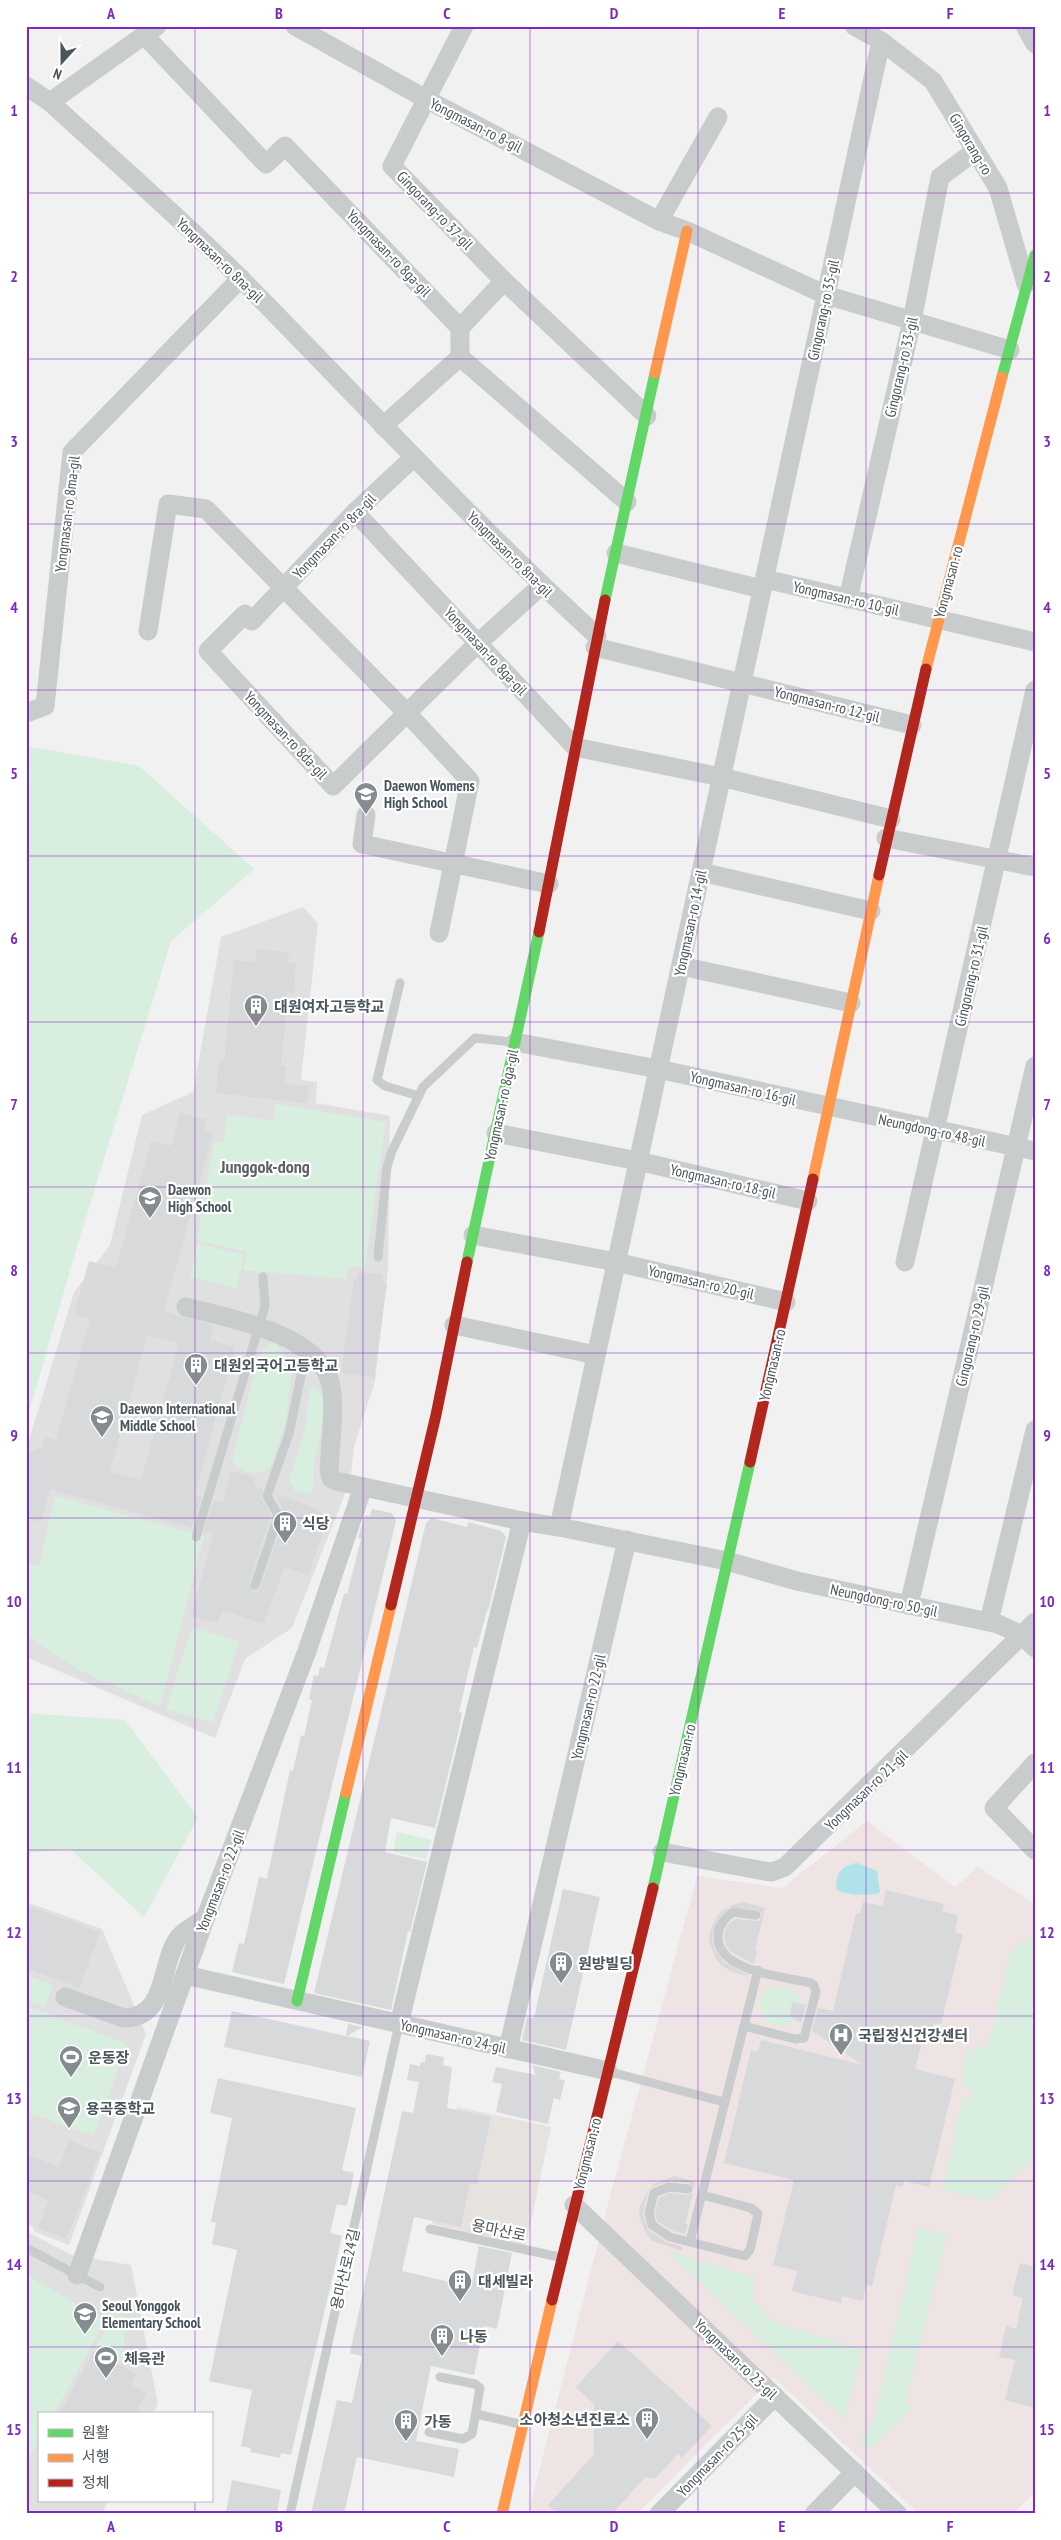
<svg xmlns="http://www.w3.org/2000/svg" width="1061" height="2540" font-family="'PT Sans Narrow','Noto Sans KR',sans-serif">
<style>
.commercial{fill:#e6e3df}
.education{fill:#e0e0e1}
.medical{fill:#efe4e4}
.green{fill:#d8eede}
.water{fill:#b0e2e9}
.building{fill:#d8d9da;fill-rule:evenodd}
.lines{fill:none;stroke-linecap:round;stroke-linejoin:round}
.lane{stroke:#c9cccd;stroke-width:9}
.street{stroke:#c9cccd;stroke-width:19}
.fast{stroke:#63d668;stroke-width:11}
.slow{stroke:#ff974d;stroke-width:11}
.jam{stroke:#b3261e;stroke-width:11}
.grid{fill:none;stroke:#7b2cbf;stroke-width:1;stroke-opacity:0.55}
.labels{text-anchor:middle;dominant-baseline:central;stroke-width:4.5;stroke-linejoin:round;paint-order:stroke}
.street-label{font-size:15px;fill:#4a555c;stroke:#fff}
.poi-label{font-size:15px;font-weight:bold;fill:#4a555c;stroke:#fff;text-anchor:start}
.quarter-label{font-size:18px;font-weight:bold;fill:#5d6165;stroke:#fff}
.neatline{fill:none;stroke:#7b2cbf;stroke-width:2}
.grid-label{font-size:16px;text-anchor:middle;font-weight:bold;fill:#7b2cbf}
</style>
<rect width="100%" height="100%" fill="#f2f1f1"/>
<polygon class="commercial" points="457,2107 551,2127 526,2245 432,2224"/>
<g class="education">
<polygon points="303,907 318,923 301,1080 317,1082 316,1103 390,1116 388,1269 375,1381 354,1447 351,1474 345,1494 292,1628 245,1659 215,1738 26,1657 26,1450 74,1292 110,1245 142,1115 193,1092 221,937"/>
<polygon points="26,1902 102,1929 146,2034 69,2245 35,2232 32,2226 26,2223"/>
<polygon points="26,2231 72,2255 131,2265 158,2404 153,2414 39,2414 39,2501 108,2501 102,2514 26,2514"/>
</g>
<polygon class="medical" points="867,1821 955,1887 978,1867 1035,1904 1035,2492 1013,2514 919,2514 773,2377 637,2514 528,2514 607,2208 697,1876 782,1888"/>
<g class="green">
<polygon points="26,746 139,766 254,869 171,941 76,1250 26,1423"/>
<polygon points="276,1104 386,1122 365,1268 348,1266 347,1279 243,1270 247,1252 197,1240 214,1141 224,1142 227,1114 273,1121"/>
<polygon points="198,1244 244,1255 236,1288 190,1277"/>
<path d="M272,1343L276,1345L293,1364L286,1420L271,1466C262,1479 240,1472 232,1461L259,1355L263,1350Z"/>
<path d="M314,1386C335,1401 320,1433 316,1453C314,1465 314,1477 313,1489L309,1493L295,1491L289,1480L306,1425L309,1391Z"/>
<polygon points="55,1496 204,1536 160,1706 81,1671 26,1635 26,1563 39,1566"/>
<polygon points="192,1627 239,1642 213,1723 166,1709"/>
<polygon points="26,1713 125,1720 198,1818 144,1917 70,1849 26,1853"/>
<polygon points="397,1832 431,1840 426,1859 393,1852"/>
<polygon points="1035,1936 1035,2156 988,2201 942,2190 963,2097 970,2100 973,2090 962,2087 967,2049 975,2052 978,2045 988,2048 1010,1954 1023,1940"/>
<polygon points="26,1975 53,1985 45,2006 26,1999"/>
<circle cx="780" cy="2006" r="20"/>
<polygon points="26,2006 127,2044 94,2136 26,2112"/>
<polygon points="918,2228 947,2234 905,2404 913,2409 868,2450 859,2443 868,2430 876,2412"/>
<polygon points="667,2251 754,2277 753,2300 771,2320 783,2326 864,2349 844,2419"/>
<polygon points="26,2275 106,2320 54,2414 39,2414 39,2440 26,2463"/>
<polygon points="116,2313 123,2317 125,2363 96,2347"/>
</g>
<path class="water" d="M857,1863L877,1871L880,1892C873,1897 843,1895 836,1889C836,1873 841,1866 857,1863Z"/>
<g class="building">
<polygon points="256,949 289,952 288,962 296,963 294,993 288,992 281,1065 286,1066 284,1084 309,1086 307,1103 216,1093 219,1061 224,1062 234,960 255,962"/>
<path d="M180,1113L207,1120L204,1130L213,1132L164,1311L214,1326L210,1340L235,1347L195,1495L202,1497L192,1528L50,1489L41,1522L26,1518V1464L30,1452L42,1447L45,1437L56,1440L90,1319L74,1315L89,1261L116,1268L151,1141L171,1146ZM147,1335L179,1343L141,1480L110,1472Z"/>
<polygon points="358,1272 383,1275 382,1282 387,1283 374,1378 341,1373 354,1279 356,1279"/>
<polygon points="231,1471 255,1477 253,1485 263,1489 261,1497 271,1515 249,1583 253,1591 257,1591 261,1587 283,1522 283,1510 275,1493 317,1509 327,1521 308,1575 285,1567 263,1624 226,1611 222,1611 218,1623 191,1616 214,1533 204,1531 214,1500 223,1502"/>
<polygon points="372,1509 392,1513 396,1521 284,1984 232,1972 239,1943 244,1944 259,1877 267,1879 290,1770 293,1771 301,1735 304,1736 312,1700 309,1699 314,1675 318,1676 320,1667 324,1668 344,1593 347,1594 361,1539 358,1538 360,1531 365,1515 370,1516"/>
<polygon points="431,1518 467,1527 468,1522 501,1531 506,1537 488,1611 487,1610 477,1648 474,1647 459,1712 462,1713 458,1734 435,1828 391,1818 385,1852 427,1862 410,1932 408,1931 391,2010 314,1993 426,1523"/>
<polygon points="563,1889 600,1897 566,2050 522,2040 527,2017 534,2018"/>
<polygon points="886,1890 944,1904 942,1911 958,1915 955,1932 963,1934 941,2024 934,2023 930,2040 923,2038 915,2069 955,2079 929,2187 904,2181 903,2187 896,2185 872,2286 866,2285 863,2301 842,2296 841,2303 792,2291 797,2271 773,2265 794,2180 724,2163 751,2050 758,2052 761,2040 863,2065 812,2031 818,2008 833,2011 856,1913 860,1914 863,1902 883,1906"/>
<polygon points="744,1902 765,1908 755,1950 757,1950 754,1964 733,1953 726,1946 724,1934 727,1926 735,1919 759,1921 762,1915 759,1910 729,1907 717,1920 712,1938 715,1950 724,1962 750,1976 735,1973 722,1966 716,1959 709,1941 710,1932 717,1916 724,1909 735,1904"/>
<polygon points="26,1905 100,1932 80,1988 26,1968"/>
<polygon points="792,2002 806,2005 801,2023 790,2016"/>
<polygon points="232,2011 346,2036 348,2024 363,2027 347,2036 370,2041 362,2077 224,2047"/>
<polygon points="426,2054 444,2057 443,2065 452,2067 447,2108 491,2117 477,2184 470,2183 461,2227 414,2217 402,2271 471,2287 479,2246 512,2253 497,2329 484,2326 474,2375 431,2366 416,2441 459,2449 454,2477 357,2457 344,2514 311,2514 337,2400 352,2403 362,2356 350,2353 402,2111 413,2113 419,2082 407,2080 410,2064 420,2066 421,2062 425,2062"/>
<polygon points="532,2065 561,2072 559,2079 565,2080 560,2100 554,2098 548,2124 496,2112 502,2084 492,2082 496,2067 536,2075"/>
<polygon points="218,2078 356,2108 342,2170 354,2173 347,2206 337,2204 330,2233 342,2236 291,2455 281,2453 280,2458 250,2452 251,2448 241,2446 252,2390 209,2381 237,2250 212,2244 216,2223 211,2222 232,2118 210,2113"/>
<polygon points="69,2140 100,2153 66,2239 38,2228 49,2200 26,2191 26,2154 59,2167"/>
<polygon points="675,2176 695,2182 694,2188 689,2183 670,2181 652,2187 648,2191 643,2214 648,2230 667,2242 683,2247 682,2251 653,2241 646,2234 639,2216 640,2206 648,2190 654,2184"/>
<polygon points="670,2193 687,2195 693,2193 685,2224 688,2225 685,2234 673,2231 657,2221 655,2213 659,2198"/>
<polygon points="1020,2263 1035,2267 1035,2408 1005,2400 1015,2360 999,2357 1006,2326 1016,2329 1023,2298 1012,2295"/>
<polygon points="618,2341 712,2426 682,2458 678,2454 655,2479 645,2477 612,2514 558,2514 548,2505 594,2454 594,2404 576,2387"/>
<polygon points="94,2351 136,2374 131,2384 146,2393 135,2414 59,2414"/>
<polygon points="232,2480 281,2490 277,2514 226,2512"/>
</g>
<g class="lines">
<g class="lane">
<polyline points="400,983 377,1080 385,1086 419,1096"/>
<polyline points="378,1257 387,1167 392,1151 423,1087 475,1038 512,1042"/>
<polyline points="196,1537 265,1306 263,1277"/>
<polyline points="255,1585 277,1520 277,1513 267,1496 289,1434 306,1351"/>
<path d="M744,2026L795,2039L804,2038L816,1992L814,1985L811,1983C785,1977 717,1971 718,1937C718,1926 724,1918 733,1912L756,1915"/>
<polyline points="611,2072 724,2102"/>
<polyline points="688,2189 669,2187 654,2193 649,2213 652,2225 670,2237 745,2256 750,2250 758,2214 751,2208 702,2195"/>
<polyline points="430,2229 559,2257"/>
<polyline points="690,2242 758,1970"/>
<polyline points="26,2248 100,2287"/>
<polyline points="476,2414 520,2424"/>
<polyline points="429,2432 463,2439 472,2434 480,2388 475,2384 440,2377"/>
<polyline points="290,2514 399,2024"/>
</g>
<g class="street">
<polyline points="295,26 426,99 659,221 687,231 826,295 1010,350"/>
<polyline points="464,26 392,166 504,281 647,416"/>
<polyline points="854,26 881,41 933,81 998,188 1026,284"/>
<polyline points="1025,26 1035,44"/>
<polyline points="144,35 266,164 285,146 460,328 460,357 627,502"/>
<path d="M26,86L50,102C114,161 181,218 242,280C360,399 473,523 597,636"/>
<polyline points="50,102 157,26"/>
<polyline points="659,221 718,117"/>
<polyline points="460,328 504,281"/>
<polyline points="383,426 460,357"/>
<polyline points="413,458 355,512 252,621 245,614 208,651 333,786 478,643 542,585"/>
<polyline points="355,512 575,747 721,777 891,819"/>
<polyline points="616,553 762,589"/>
<polyline points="765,579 1035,642"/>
<polyline points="848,599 912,321 940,177 975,151"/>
<polyline points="148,631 168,504 206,509 407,713 470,781 439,933"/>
<polyline points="595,647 912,725"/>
<polyline points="26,713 45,706 72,452 241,278"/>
<polyline points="366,815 362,844 549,884"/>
<polyline points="886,838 1035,867"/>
<polyline points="701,872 871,911"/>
<polyline points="681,966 851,1003"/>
<polyline points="515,1042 658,1069 1035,1151"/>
<polyline points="496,1133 638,1161 808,1201"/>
<polyline points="473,1235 616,1262 786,1302"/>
<polyline points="905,1262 1035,690"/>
<path d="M186,1307C228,1318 317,1333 330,1382C336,1404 330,1447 329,1471L331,1478L336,1481L522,1521L559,1527L727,1561L797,1581L998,1624L1022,1635L1035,1648"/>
<polyline points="454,1325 596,1355"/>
<polyline points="559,1527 881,41"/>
<polyline points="909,1605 1035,1066"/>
<polyline points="989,1622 1035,1430"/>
<polyline points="1035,1763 994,1808 1035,1850"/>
<polyline points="662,1852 764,1871 772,1872 785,1867 1035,1622"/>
<polyline points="185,1975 608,2071"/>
<path d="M65,1997L124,2018C169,2017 159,1963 179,1937C186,1929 196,1924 205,1919"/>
<polyline points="399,2024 522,1521"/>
<polyline points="508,2049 627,1540"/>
<polyline points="574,2205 898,2514"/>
<polyline points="77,2275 205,1919 307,1651 363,1487"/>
<polyline points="659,2514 775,2396"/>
<polyline points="814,2514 855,2472"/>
</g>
<g class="fast">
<polyline points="1002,377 1035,255"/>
<polyline points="605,600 655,373"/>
<polyline points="467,1262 539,932"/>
<polyline points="653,1888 750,1462"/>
<polyline points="297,2001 346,1793"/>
</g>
<g class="slow">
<polyline points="655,373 687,231"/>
<polyline points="926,669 1002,377"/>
<polyline points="813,1179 879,875"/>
<polyline points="346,1793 391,1605"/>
<polyline points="502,2514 552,2300"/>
</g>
<g class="jam">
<polyline points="879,875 926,669"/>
<polyline points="539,932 605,600"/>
<polyline points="750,1462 813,1179"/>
<polyline points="391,1605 436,1415 467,1262"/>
<polyline points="552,2300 653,1888"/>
</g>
</g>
<path class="grid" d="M195,26V2414M363,26V2514M530,26V2514M698,26V2514M866,26V2514M26,193H1035M26,359H1035M26,524H1035M26,690H1035M26,856H1035M26,1022H1035M26,1187H1035M26,1353H1035M26,1518H1035M26,1684H1035M26,1850H1035M26,2016H1035M26,2181H1035M26,2347H1035M195,2501V2514"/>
<defs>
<g id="school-pin" transform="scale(1.25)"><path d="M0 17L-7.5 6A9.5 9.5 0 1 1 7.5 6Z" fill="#858c90" stroke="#fff"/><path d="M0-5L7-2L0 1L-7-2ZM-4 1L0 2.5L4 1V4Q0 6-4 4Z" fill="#fff"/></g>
<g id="building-pin" transform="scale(1.25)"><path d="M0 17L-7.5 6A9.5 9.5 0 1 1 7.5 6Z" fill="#858c90" stroke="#fff"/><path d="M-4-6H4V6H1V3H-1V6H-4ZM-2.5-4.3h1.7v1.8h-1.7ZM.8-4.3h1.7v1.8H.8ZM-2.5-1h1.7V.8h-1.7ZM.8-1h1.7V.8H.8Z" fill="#fff"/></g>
<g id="hospital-pin" transform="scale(1.25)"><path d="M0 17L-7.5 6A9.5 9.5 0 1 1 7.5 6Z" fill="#858c90" stroke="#fff"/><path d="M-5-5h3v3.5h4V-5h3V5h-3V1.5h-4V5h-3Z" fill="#fff"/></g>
<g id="stadium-pin" transform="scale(1.25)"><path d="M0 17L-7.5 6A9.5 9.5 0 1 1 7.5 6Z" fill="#858c90" stroke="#fff"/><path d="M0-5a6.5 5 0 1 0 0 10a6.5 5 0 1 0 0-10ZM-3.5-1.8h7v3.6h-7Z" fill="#fff"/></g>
</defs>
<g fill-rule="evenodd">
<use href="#school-pin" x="366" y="794"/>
<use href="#building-pin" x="256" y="1006"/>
<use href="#school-pin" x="150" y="1198"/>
<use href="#building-pin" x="196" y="1365"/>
<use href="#school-pin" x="102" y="1417"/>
<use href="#building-pin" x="285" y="1523"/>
<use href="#building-pin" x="561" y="1963"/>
<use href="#hospital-pin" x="841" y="2035"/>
<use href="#stadium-pin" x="71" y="2057"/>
<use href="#school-pin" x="69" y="2108"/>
<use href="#building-pin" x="460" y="2281"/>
<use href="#school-pin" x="85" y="2314"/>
<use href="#building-pin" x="442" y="2336"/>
<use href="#stadium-pin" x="106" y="2358"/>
<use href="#building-pin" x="647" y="2419"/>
<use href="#building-pin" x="406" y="2421"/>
</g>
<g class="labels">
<g class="street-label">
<text transform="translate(476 125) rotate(27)">Yongmasan-ro 8-gil</text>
<text transform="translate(971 144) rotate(59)">Gingorang-ro</text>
<text transform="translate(435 210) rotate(46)">Gingorang-ro 37-gil</text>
<text transform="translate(389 253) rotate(46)">Yongmasan-ro 8ga-gil</text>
<text transform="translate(220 260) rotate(44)">Yongmasan-ro 8na-gil</text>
<text transform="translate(823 310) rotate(-78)">Gingorang-ro 35-gil</text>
<text transform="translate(901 367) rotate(-77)">Gingorang-ro 33-gil</text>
<text transform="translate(67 514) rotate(-83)">Yongmasan-ro 8ma-gil</text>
<text transform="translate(334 536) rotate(-46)">Yongmasan-ro 8ra-gil</text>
<text transform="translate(510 554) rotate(45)">Yongmasan-ro 8na-gil</text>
<text transform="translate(948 582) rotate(-75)">Yongmasan-ro</text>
<text transform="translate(846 598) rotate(13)">Yongmasan-ro 10-gil</text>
<text transform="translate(486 651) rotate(47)">Yongmasan-ro 8ga-gil</text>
<text transform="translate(827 704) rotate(14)">Yongmasan-ro 12-gil</text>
<text transform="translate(286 735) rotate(47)">Yongmasan-ro 8da-gil</text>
<text transform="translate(690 923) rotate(-78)">Yongmasan-ro 14-gil</text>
<text transform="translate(971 976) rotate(-77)">Gingorang-ro 31-gil</text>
<text transform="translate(743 1088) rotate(13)">Yongmasan-ro 16-gil</text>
<text transform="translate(501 1105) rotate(-78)">Yongmasan-ro 8ga-gil</text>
<text transform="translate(932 1130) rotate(12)">Neungdong-ro 48-gil</text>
<text transform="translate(723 1181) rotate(13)">Yongmasan-ro 18-gil</text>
<text transform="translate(701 1282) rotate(13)">Yongmasan-ro 20-gil</text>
<text transform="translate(972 1336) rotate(-77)">Gingorang-ro 29-gil</text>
<text transform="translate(772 1365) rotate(-77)">Yongmasan-ro</text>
<text transform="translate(884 1600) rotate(12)">Neungdong-ro 50-gil</text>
<text transform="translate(588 1707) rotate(-77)">Yongmasan-ro 22-gil</text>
<text transform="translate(682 1760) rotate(-77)">Yongmasan-ro</text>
<text transform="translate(866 1790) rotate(-44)">Yongmasan-ro 21-gil</text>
<text transform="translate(220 1881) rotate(-69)">Yongmasan-ro 22-gil</text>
<text transform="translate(453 2036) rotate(13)">Yongmasan-ro 24-gil</text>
<text transform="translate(587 2154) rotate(-76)">Yongmasan-ro</text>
<text transform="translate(499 2230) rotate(12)">용마산로</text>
<text transform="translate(345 2269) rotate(-77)">용마산로24길</text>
<text transform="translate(736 2359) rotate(44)">Yongmasan-ro 23-gil</text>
<text transform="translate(717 2455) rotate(-46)">Yongmasan-ro 25-gil</text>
</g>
<g class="poi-label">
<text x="384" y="785">Daewon Womens<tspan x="384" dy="17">High School</tspan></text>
<text x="274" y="1006">대원여자고등학교</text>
<text x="168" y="1189">Daewon<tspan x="168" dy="17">High School</tspan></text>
<text x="214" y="1365">대원외국어고등학교</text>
<text x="120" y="1408">Daewon International<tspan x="120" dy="17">Middle School</tspan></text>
<text x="302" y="1523">식당</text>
<text x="578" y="1963">원방빌딩</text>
<text x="858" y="2035">국립정신건강센터</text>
<text x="88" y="2057">운동장</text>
<text x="86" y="2108">용곡중학교</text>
<text x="478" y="2281">대세빌라</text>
<text x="102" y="2305">Seoul Yonggok<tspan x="102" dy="17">Elementary School</tspan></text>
<text x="460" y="2336">나동</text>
<text x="124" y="2358">체육관</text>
<text x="630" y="2419" text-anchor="end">소아청소년진료소</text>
<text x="424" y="2421">가동</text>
</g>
<g class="quarter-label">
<text x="265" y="1166">Junggok-dong</text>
</g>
</g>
<rect width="1061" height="2540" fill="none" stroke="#ffffff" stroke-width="55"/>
<rect x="38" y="2412" width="175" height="90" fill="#ffffff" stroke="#b7bbbe"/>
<rect x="48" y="2429" width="25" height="8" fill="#63d668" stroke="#b7bbbe"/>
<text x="82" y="2438" font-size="15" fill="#4a555c">원활</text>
<rect x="48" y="2454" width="25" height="8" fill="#ff974d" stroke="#b7bbbe"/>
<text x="82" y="2462" font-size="15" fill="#4a555c">서행</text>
<rect x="48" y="2479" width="25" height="8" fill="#b3261e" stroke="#b7bbbe"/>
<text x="82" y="2488" font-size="15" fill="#4a555c">정체</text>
<g transform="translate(62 62) rotate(201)" stroke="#ffffff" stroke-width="4" paint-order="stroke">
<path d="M0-4L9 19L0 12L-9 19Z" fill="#4a555c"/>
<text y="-8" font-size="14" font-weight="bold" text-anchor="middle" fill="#4a555c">N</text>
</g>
<rect x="28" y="28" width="1006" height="2484" class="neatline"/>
<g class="grid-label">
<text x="111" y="19">A</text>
<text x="279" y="19">B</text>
<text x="447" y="19">C</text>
<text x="614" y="19">D</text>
<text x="782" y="19">E</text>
<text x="950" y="19">F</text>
<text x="14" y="116">1</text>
<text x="1047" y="116">1</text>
<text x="14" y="282">2</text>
<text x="1047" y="282">2</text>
<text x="14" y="447">3</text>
<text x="1047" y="447">3</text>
<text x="14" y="613">4</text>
<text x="1047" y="613">4</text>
<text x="14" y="779">5</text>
<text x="1047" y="779">5</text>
<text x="14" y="944">6</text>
<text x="1047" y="944">6</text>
<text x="14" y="1110">7</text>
<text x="1047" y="1110">7</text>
<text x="14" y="1276">8</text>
<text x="1047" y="1276">8</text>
<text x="14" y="1441">9</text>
<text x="1047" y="1441">9</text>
<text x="14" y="1607">10</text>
<text x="1047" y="1607">10</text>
<text x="14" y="1773">11</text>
<text x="1047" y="1773">11</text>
<text x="14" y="1938">12</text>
<text x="1047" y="1938">12</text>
<text x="14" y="2104">13</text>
<text x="1047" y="2104">13</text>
<text x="14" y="2270">14</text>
<text x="1047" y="2270">14</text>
<text x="14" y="2435">15</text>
<text x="1047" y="2435">15</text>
<text x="111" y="2532">A</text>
<text x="279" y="2532">B</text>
<text x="447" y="2532">C</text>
<text x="614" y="2532">D</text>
<text x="782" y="2532">E</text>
<text x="950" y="2532">F</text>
</g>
</svg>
